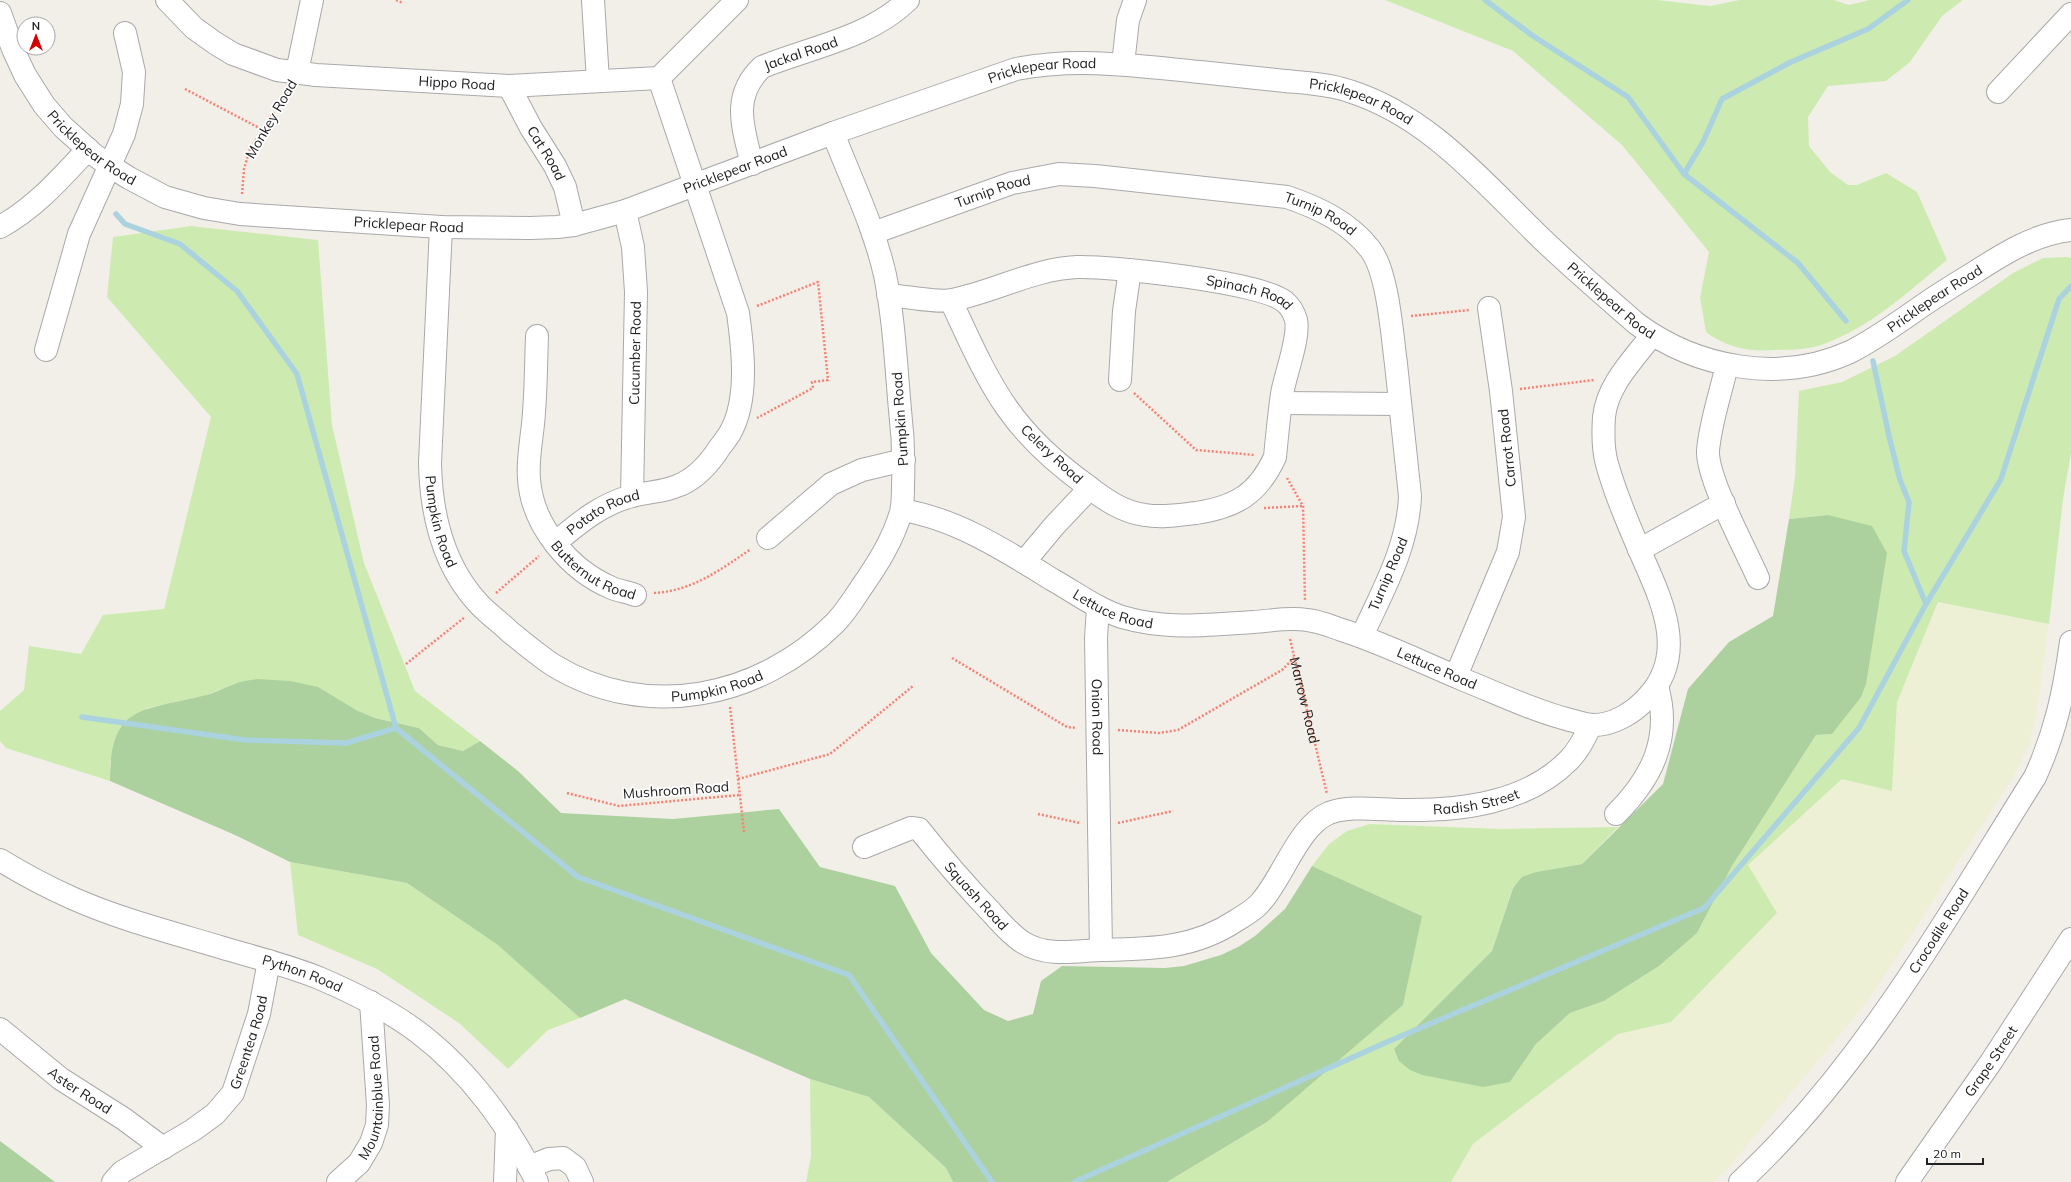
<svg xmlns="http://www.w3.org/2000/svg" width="2071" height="1182" font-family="Mulish,sans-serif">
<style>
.farmland{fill:#eef0d5}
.grass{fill:#cdebb0}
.forest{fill:#add19e}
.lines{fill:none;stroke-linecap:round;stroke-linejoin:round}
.stream{stroke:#aad3df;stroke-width:5.5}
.minor-casing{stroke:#a9a9a9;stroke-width:24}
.path{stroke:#fa8072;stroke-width:2.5;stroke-dasharray:2 2;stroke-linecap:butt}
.minor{stroke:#fff;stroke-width:22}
.labels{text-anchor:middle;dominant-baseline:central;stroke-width:3.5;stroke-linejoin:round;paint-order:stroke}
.street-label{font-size:14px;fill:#222;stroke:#fff}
</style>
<rect width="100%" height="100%" fill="#f2efe9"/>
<polygon class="farmland" points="1938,602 2049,624 2037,712 2029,745 2012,779 1868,1001 1724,1173 1713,1182 1451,1182 1473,1144 1618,1034 1671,1022 1776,914 1747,866 1842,779 1892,791 1897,702"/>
<g class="grass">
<path d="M1385,0H1657L1710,6L1739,0H1834L1849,5L1869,0H1963L1942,16L1910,62L1886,81L1828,86L1808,117L1809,146L1830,172L1848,185H1857L1886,173L1917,192L1947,260C1909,291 1871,327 1824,344C1808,350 1792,350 1775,350C1750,352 1727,348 1706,332L1700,298L1709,252L1622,145L1513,51Z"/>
<polygon points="191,226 318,240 332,425 364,563 415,691 480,741 463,751 438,745 419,728 375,718 356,710 237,683 204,696 147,708 110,761 110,781 6,748 0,741 0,711 24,690 29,646 81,654 103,615 164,609 211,417 107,297 113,237"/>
<polygon points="2067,257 2071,258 2071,453 2063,499 2049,624 1938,602 1897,702 1892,791 1842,779 1748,865 1777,913 1671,1022 1618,1034 1473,1144 1451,1182 1167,1182 1267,1122 1422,916 1312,866 1329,844 1347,831 1370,824 1501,829 1618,827 1582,864 1536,872 1513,887 1492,951 1395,1049 1510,1082 1536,1044 1570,1013 1604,1001 1659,966 1697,933 1732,866 1816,735 1832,734 1828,515 1789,519 1795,477 1799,391 1842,382 1895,356 2013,273 2043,258"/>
<polygon points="290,862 407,883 499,945 580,1018 548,1030 508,1069 459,1023 377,969 298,935"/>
<polygon points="810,1079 869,1097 946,1168 953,1182 806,1182 811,1156"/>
</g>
<g class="forest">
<polygon points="1828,515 1872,526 1887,553 1866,684 1861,697 1832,734 1816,735 1732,866 1697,933 1659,966 1604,1001 1570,1013 1536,1044 1510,1082 1483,1087 1422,1075 1410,1070 1399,1061 1394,1049 1492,951 1513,888 1522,877 1536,872 1582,864 1663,784 1688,689 1729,642 1773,616 1789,519"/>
<path d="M258,679L290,681L318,687L356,710L375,718L419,728L438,745L463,751L480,741L518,771L561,813L673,819L779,809L820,867L895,886L931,953L984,1010L1008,1021L1033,1014L1041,981L1062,966L1165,968L1184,966L1221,955L1238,947L1255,936L1285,909L1312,866L1422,916L1403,1005L1267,1122L1167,1182H953L946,1168L869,1097L810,1079L625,999L580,1018L498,945L407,883L290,862L235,835L110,781C110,705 141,711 202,696C214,694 225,687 237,683C243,681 251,680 258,679Z"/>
<polygon points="0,1141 55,1182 0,1182"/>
</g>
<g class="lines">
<g class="stream">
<polyline points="1485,0 1533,36 1628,97 1684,174 1798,263 1846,321"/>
<polyline points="1684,174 1703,142 1722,99 1791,62 1868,29 1908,0"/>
<polyline points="116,214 125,224 180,244 237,291 297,374 396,728 578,877 849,975 992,1182"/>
<polyline points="1873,361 1889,436 1900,480 1909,502 1904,551 1926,604"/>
<polyline points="82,717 245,740 346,743 396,728"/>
<polyline points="1074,1182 1387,1042 1704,908 1859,728 1926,604 2001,479 2059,299 2071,286"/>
</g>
<g class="minor-casing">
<g id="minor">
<path id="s2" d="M167,0L194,28L215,43L233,54L277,70L316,75L509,86L659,78L737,0"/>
<polyline points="593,0 598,81"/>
<path id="s3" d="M0,13L13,49L25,75L44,105L63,127L93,154L110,166L129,178L165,197L204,208L240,214L441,227L530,228L557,227L574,225L625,211L833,133L1016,69C1079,57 1137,66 1200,72C1229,75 1257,78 1285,81C1306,83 1329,84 1349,91C1429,116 1483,182 1542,239C1572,268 1605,296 1637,324C1697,368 1780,384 1850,352C1874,340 1896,324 1919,308C1936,296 1954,285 1972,274C2003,254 2034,234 2071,230"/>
<polyline points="1123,64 1128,20 1135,0"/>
<polyline points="297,72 312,0"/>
<path id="s4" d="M509,86L531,128L555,166L565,187L574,225"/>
<polyline points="1998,92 2071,14"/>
<path id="s5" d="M752,164C743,128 731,96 762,67C811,47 869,38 908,0"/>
<polyline points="625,211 633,247 636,292 632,496"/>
<path d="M0,227C35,208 61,178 88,149"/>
<path id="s6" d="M441,227L430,463C431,513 443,565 478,603C488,614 500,622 510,632C524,643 538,655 553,665C646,722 760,698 835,623C845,613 853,600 861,588C877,565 893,540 901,512C903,504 903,494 903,485C904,460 903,435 900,410C896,365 894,319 885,275C874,226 851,180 833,133"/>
<path id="s7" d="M873,233L1012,183L1059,174L1095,176L1287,197C1319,208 1349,222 1370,249C1388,272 1392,334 1396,364C1401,408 1405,452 1410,496C1408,547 1383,590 1362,636"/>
<path id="s8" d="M888,295C903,296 939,303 952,300C994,292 1033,269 1077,267C1111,266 1263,282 1285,302C1290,306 1294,313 1296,320C1300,337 1285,375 1282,394C1279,415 1277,436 1275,457C1258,494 1236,507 1196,513C1179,515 1162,518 1145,515C1122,512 1104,499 1086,485C1057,464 1028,438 1007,408C984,375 968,337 951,301"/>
<path id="s9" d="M537,336C536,362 536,387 534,412C533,434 527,457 529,479C532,525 569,570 612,588C619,591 627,592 635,595"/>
<polyline points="46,350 79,234 124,134 132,104 134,72 125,33"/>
<path d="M1727,365C1721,392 1710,424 1708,451C1707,479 1746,550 1758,578"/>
<polyline points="1120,380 1124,311 1130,270"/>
<polyline points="1281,403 1400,404"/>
<path id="s10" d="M902,510C957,519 1006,551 1053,580C1076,593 1097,609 1122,617C1166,630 1208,625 1253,622C1271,621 1289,617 1307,620C1319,621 1330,626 1342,630C1383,643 1423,663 1464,680C1499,694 1534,711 1570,720C1578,722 1586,725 1594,725C1613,725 1633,713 1646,699C1691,653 1659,596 1639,549C1627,521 1615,493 1607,464C1603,450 1603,432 1604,417C1607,385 1634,359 1652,335"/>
<polyline points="768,538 831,484 862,470 904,460"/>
<path id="s11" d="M555,543C579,523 601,504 632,496C647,492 663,492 677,486C694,480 706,467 716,453C720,446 726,440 730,433C749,400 743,349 738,313L659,78"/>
<polyline points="1639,550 1724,503"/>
<polyline points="1024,562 1055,525 1090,488"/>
<path id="s12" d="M1098,607L1096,638L1101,950"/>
<polyline points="1456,676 1508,552 1514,517 1501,391 1489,308"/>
<path d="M1616,814C1652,778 1672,738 1657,686"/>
<path id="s13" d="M864,847L911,828L919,829C942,858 966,886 992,913C1001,923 1012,936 1024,943C1047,957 1075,951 1100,950C1150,949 1194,949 1237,920C1245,915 1254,910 1260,903C1283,878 1298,826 1329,813C1350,805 1380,810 1402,810C1461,811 1527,803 1569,760C1579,750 1585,737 1591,725"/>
<path id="s14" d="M0,860C23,874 47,887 72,898C119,919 170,932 220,947C253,957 287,965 319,978C354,993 389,1010 419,1033C469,1071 509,1126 537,1182"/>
<path id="s15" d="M0,1029L61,1079L124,1119L163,1148"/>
<polyline points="529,1167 549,1159 563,1158 575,1167 582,1182"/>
<path id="s16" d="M113,1182L122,1172L193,1130L215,1114L233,1093L259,1014L269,961"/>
<path id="s17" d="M338,1182L359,1163L371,1143L377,1125L378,1105L371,1002"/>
<polyline points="505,1182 507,1129"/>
<path id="s18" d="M1740,1182C1863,1068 1946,918 2035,777C2056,731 2064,692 2071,642"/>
<path id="s19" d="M1907,1182L1991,1062L2071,939"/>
</g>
</g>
<g class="path">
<polyline points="396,0 403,3"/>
<polyline points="185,89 263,130"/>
<polyline points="242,194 244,169 250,149 288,91"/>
<polyline points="757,306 818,282 828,380 812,382 813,388 757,418"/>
<polyline points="1411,316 1469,310"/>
<polyline points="1520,389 1594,380"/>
<polyline points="1134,393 1196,450 1255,455"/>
<polyline points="1287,478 1303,506 1305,601"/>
<polyline points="1264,508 1303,506"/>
<polyline points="496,593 539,556"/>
<path d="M654,593C692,591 720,570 751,549"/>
<path id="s1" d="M1290,639L1327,794"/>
<polyline points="952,658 1067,727 1077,728"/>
<polyline points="406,664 465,617"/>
<polyline points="730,707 744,832"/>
<polyline points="1118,730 1159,733 1178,730 1282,670 1294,658"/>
<polyline points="738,779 830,754 913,686"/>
<polyline points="567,793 619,806 739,795"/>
<polyline points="1038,814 1080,823"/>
<polyline points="1118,823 1173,811"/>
</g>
<use href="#minor" class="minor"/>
</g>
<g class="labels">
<g class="street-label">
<text stroke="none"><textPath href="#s5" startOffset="145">Jackal Road</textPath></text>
<text stroke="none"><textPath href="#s3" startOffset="1162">Pricklepear Road</textPath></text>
<text stroke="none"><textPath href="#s2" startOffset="313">Hippo Road</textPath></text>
<text stroke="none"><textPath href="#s3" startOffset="1486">Pricklepear Road</textPath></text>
<text transform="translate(271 119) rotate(-60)">Monkey Road</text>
<text stroke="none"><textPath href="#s3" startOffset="167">Pricklepear Road</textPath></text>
<text stroke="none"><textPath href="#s4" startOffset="77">Cat Road</textPath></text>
<text stroke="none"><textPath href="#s3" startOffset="838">Pricklepear Road</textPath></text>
<text stroke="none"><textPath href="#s7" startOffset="127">Turnip Road</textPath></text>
<text stroke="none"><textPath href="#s7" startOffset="462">Turnip Road</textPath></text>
<text stroke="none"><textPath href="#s3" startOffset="502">Pricklepear Road</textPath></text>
<text stroke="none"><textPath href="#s8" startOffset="369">Spinach Road</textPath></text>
<text stroke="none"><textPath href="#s3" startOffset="1810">Pricklepear Road</textPath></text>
<text stroke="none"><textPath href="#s3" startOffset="2170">Pricklepear Road</textPath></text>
<text transform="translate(635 353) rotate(-89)">Cucumber Road</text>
<text transform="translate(900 419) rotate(-94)">Pumpkin Road</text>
<text transform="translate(1507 448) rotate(-96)">Carrot Road</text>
<text transform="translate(1052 454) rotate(43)">Celery Road</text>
<text stroke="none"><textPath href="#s11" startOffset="58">Potato Road</textPath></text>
<text stroke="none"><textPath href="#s6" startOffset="296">Pumpkin Road</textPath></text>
<text stroke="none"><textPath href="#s9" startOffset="262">Butternut Road</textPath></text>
<text transform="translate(1388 574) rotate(-67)">Turnip Road</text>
<text stroke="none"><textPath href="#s10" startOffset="235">Lettuce Road</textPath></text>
<text stroke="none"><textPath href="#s10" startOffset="571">Lettuce Road</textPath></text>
<text stroke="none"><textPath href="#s6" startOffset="656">Pumpkin Road</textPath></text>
<text stroke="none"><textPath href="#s1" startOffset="63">Marrow Road</textPath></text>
<text stroke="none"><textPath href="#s12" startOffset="110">Onion Road</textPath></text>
<text transform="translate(676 790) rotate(-4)">Mushroom Road</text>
<text stroke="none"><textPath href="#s13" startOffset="726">Radish Street</textPath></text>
<text stroke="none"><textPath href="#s13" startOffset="147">Squash Road</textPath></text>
<text stroke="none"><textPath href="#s18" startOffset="321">Crocodile Road</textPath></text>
<text stroke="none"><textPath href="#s14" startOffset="324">Python Road</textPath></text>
<text stroke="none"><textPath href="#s16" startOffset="204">Greentea Road</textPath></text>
<text stroke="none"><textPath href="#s19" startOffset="147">Grape Street</textPath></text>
<text stroke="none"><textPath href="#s15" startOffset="101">Aster Road</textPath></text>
<text stroke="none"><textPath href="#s17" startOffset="97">Mountainblue Road</textPath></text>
</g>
</g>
<g transform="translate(36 36)"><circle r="19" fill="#ffffff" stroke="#a7a7a7"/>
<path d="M0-3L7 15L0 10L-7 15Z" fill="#d40000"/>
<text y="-6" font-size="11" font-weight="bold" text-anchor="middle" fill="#222222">N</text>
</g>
<path d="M1927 1158v6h56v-6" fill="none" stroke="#222222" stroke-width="2"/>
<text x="1933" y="1158" font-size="12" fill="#222222" stroke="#ffffff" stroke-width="3" paint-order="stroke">20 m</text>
</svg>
